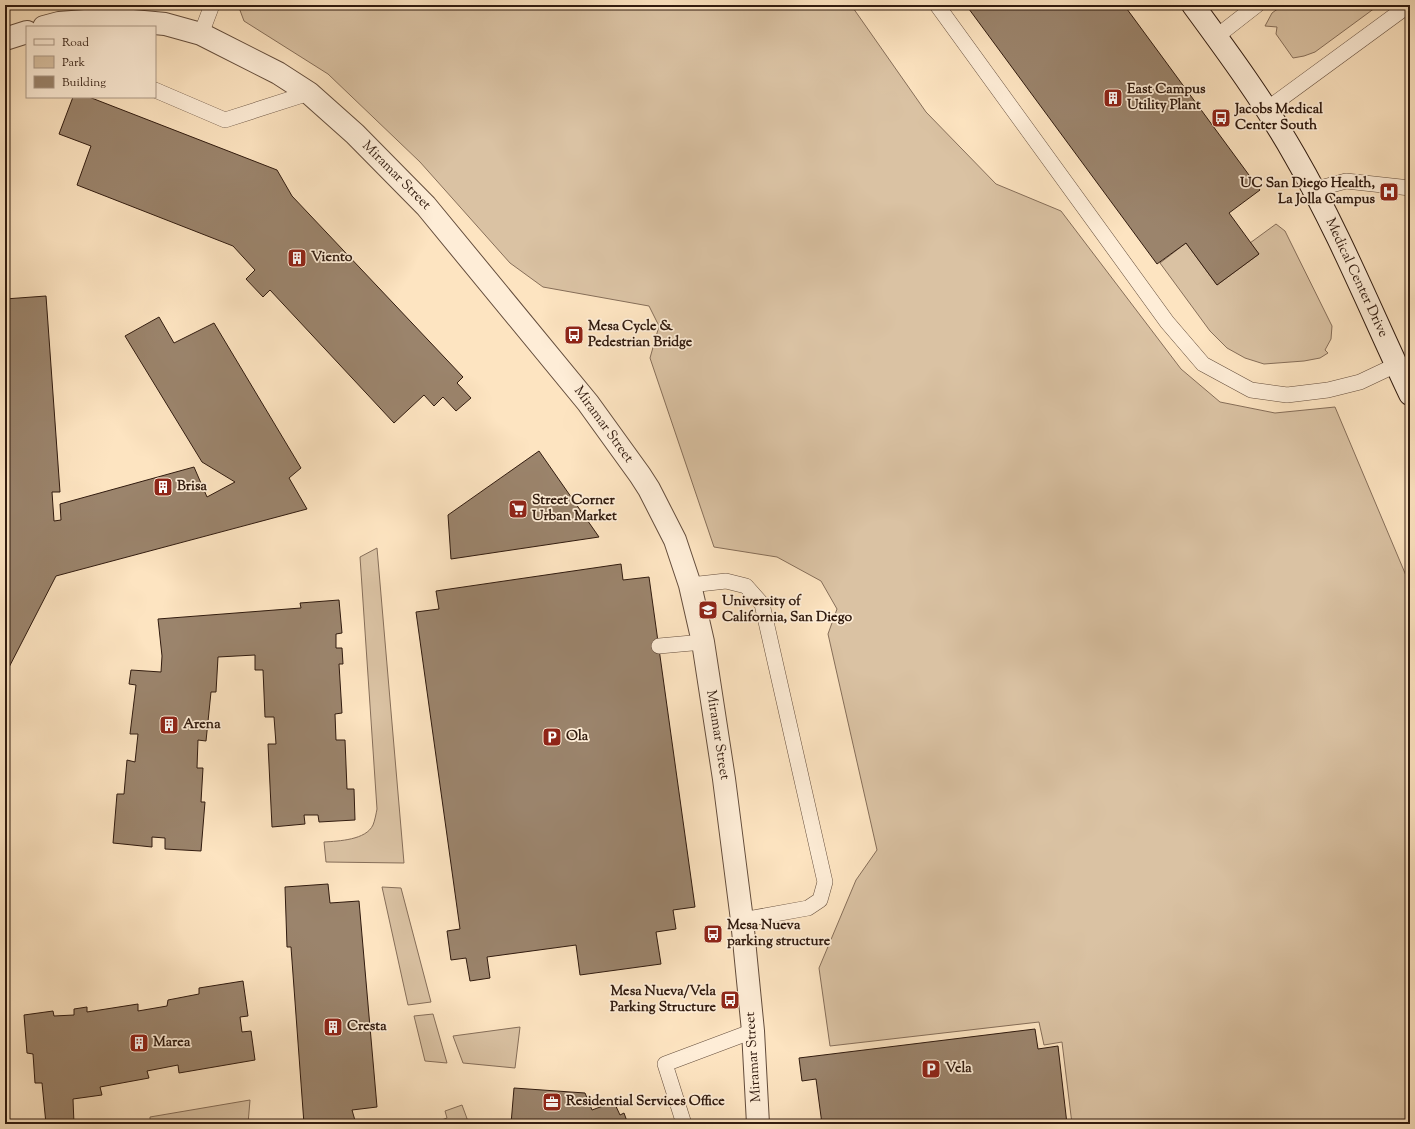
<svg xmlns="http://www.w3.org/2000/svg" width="1415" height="1129" font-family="'Sorts Mill Goudy',serif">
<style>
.green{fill:#dac2a3;stroke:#866e59}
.building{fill:#9b846c;stroke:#311b0f}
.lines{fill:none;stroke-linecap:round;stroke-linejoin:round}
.lane-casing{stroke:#644d3c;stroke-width:16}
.street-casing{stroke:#644d3c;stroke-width:24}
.secondary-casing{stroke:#311b0f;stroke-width:24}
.lane{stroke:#feedd7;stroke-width:15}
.street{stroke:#feedd7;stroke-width:22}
.secondary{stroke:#feedd7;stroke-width:22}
.labels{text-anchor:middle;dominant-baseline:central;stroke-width:3.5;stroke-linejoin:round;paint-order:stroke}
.poi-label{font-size:14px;font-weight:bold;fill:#311b0f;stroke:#feedd7;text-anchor:start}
.street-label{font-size:14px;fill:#311b0f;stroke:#feedd7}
</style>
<rect width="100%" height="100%" fill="#fde4c1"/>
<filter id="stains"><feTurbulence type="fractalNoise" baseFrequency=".005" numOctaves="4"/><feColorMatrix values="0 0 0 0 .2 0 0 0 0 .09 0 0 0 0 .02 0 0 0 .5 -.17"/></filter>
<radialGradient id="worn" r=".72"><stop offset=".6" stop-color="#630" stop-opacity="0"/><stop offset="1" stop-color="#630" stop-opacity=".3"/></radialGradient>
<g class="green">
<polygon points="238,5 851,5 926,112 996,184 1061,211 1181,369 1220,402 1275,413 1335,407 1410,585 1410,1124 1072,1124 1062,1042 1044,1045 1039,1022 830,1046 819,968 856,880 877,850 828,634 837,609 821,581 777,557 714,547 650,358 659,326 649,306 543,287 510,263 420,162 328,74 244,21"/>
<polygon points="1283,5 1379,5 1315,52 1304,56 1293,58 1276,34 1277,27 1265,26 1272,13"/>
<polygon points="1276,224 1285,231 1332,326 1331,339 1325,350 1328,353 1320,358 1304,361 1264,364 1245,358 1227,348 1210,331 1160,263 1186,243 1217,285 1259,254 1250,243"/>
<path d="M377,548L404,863L326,862L324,842C339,841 366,840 373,825C375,820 376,814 377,809L360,557Z"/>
<polygon points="382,887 401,888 431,1002 408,1005"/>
<polygon points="433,1014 447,1063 425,1061 414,1016"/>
<polygon points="520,1027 515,1068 463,1063 453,1036"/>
<polygon points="250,1100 248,1124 150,1124 150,1117"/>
<polygon points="462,1105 469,1124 431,1124 447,1118 445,1111"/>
</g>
<g class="building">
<polygon points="966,5 1124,5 1260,190 1229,213 1259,254 1217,285 1186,243 1157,264"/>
<polygon points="73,97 89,97 277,170 292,196 463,377 457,383 471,398 456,411 443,397 434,406 424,395 394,423 270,290 263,297 246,279 255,270 233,246 77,185 91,146 59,134"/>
<polygon points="46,296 60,492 52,492 54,521 61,520 60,504 194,467 207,497 235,482 202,462 125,336 159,317 174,343 214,323 301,468 289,478 307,509 56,576 5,675 5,556 9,547 8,528 5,528 5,299"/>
<polygon points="539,451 599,537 451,559 448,515"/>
<polygon points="621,564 623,580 649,577 695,907 673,910 676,929 656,932 661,964 580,975 576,945 487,957 490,978 470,981 466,958 451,960 447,931 460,929 416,612 439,609 436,591"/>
<polygon points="339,600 342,633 336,634 336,648 342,648 343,664 339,664 342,713 335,714 336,740 345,740 347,789 354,789 355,820 319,822 318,815 304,815 305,824 272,827 268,744 276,744 274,717 265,717 263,670 255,670 255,655 218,657 216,692 211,692 206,741 198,740 197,768 203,768 201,802 205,802 201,851 165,849 165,838 152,837 152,847 113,843 117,794 124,794 127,760 135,762 138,734 130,734 136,685 129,684 131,670 161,672 162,656 158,619 301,608 300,603"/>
<polygon points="328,884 330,903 359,901 377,1107 352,1110 356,1124 304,1124 291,947 287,947 285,887"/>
<polygon points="243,981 248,1016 240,1017 242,1032 251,1031 255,1060 179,1073 178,1065 147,1071 149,1078 100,1087 102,1095 73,1099 74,1124 46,1124 42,1083 35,1083 33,1054 27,1053 24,1015 53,1011 54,1016 74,1015 74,1009 87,1007 87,1012 138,1004 138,1011 167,1006 168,1000 199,994 199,988"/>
<polygon points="1035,1029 1038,1049 1058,1046 1067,1124 822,1124 816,1079 802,1081 799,1058"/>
<polygon points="514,1088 585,1093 592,1110 614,1102 620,1115 624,1113 628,1124 511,1124"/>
</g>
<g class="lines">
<g class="lane-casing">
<g id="lane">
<polyline points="937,5 1167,322 1203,364 1251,390 1287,395 1328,390 1360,382 1396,365"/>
<polyline points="201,34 212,5"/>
<polyline points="1216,37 1257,5"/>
<polyline points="155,90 225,120 309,93"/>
<polyline points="1267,109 1409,5"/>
<polyline points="1313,190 1346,181 1410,188"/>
<polyline points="690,585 726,581 746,586 762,604 825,882 820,900 808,908 742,920"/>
<polyline points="659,646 703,642"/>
<polyline points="684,1124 665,1064 753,1031"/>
</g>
</g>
<g class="street-casing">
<g id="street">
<polyline points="44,27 59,23 111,19 165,24 201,34 278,73 309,93 355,134 426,206 588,403 640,475 649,489 675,540 690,585 703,642 724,779 742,920 753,1031 758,1124"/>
<polyline points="5,39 27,32"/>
</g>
</g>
<g class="secondary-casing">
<path id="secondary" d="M1193,5C1229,54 1265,103 1295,156C1339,232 1372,314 1410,394"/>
</g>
<use href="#lane" class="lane"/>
<use href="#street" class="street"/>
<use href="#secondary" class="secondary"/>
</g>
<defs>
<g id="building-square" transform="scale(1)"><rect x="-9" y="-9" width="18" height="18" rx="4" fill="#8f2418" stroke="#feedd7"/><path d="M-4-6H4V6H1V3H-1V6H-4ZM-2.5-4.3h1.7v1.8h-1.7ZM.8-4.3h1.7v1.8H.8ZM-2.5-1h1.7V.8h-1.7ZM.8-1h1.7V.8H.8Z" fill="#fff"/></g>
<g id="bus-square" transform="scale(1)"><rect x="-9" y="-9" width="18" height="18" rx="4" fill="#8f2418" stroke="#feedd7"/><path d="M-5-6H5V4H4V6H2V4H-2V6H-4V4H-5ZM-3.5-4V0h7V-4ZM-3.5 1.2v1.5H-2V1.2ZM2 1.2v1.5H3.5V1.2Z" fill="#fff"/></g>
<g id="hospital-square" transform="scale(1)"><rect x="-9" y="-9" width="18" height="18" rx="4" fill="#8f2418" stroke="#feedd7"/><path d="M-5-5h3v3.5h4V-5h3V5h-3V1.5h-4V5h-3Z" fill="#fff"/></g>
<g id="supermarket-square" transform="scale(1)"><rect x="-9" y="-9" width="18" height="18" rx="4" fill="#8f2418" stroke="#feedd7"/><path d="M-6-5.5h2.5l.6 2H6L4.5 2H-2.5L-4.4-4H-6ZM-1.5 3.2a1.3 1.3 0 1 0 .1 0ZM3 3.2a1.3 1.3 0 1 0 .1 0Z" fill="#fff"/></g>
<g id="university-square" transform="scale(1)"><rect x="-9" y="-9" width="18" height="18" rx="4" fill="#8f2418" stroke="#feedd7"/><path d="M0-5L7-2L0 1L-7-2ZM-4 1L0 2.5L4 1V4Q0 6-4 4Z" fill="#fff"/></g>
<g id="parking-square" transform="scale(1)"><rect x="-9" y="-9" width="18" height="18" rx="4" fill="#8f2418" stroke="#feedd7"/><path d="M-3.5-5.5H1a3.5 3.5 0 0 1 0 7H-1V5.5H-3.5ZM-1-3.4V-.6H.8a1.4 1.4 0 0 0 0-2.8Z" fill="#fff"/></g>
<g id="office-square" transform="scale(1)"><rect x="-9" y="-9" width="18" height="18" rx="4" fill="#8f2418" stroke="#feedd7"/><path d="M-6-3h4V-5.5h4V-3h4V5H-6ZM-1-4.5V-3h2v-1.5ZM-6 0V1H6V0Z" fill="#fff"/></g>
</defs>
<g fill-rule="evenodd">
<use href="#building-square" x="1113" y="98"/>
<use href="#bus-square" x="1221" y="118"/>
<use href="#hospital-square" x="1389" y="192"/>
<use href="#building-square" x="297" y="258"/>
<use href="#bus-square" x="574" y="335"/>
<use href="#building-square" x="163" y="487"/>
<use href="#supermarket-square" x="518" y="509"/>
<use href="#university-square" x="708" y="610"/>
<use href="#building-square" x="169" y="725"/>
<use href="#parking-square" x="552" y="737"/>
<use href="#bus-square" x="713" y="934"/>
<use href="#bus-square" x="730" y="1000"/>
<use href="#building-square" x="333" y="1027"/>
<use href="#building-square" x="139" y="1043"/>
<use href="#parking-square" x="931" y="1069"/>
<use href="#office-square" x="552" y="1102"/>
</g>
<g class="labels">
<g class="poi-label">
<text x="1127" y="90">East Campus<tspan x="1127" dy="16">Utility Plant</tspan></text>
<text x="1235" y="110">Jacobs Medical<tspan x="1235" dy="16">Center South</tspan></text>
<text x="1375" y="184" text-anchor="end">UC San Diego Health,<tspan x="1375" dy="16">La Jolla Campus</tspan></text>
<text x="311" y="258">Viento</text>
<text x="588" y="327">Mesa Cycle &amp;<tspan x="588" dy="16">Pedestrian Bridge</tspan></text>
<text x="177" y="487">Brisa</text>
<text x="532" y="501">Street Corner<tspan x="532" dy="16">Urban Market</tspan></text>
<text x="722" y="602">University of<tspan x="722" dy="16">California, San Diego</tspan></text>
<text x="183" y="725">Arena</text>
<text x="566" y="737">Ola</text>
<text x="727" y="926">Mesa Nueva<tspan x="727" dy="16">parking structure</tspan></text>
<text x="716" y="992" text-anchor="end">Mesa Nueva/Vela<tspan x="716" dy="16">Parking Structure</tspan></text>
<text x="347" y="1027">Cresta</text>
<text x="153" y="1043">Marea</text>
<text x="945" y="1069">Vela</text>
<text x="566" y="1102">Residential Services Office</text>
</g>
<g class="street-label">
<text transform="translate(396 176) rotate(45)">Miramar Street</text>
<text transform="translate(1356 278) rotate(65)">Medical Center Drive</text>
<text transform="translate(603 425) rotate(54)">Miramar Street</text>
<text transform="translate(717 735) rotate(81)">Miramar Street</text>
<text transform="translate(754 1057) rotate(-94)">Miramar Street</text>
</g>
</g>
<rect width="1415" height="1129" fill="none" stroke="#fde4c1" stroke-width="20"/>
<rect x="6" y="6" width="1403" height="1117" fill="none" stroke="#311b0f" stroke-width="2"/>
<rect x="10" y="10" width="1395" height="1109" fill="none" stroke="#311b0f"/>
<rect x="26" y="26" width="130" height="72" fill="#feedd7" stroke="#ac9987"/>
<rect x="34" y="39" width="20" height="6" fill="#feedd7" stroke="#ac9987"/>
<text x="62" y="46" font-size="12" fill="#311b0f">Road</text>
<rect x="34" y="56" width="20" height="12" fill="#dac2a3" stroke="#ac9987"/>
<text x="62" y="66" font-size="12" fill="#311b0f">Park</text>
<rect x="34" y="76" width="20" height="12" fill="#9b846c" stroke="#ac9987"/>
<text x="62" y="86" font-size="12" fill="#311b0f">Building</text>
<rect width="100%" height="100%" filter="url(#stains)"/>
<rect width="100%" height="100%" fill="url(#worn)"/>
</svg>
